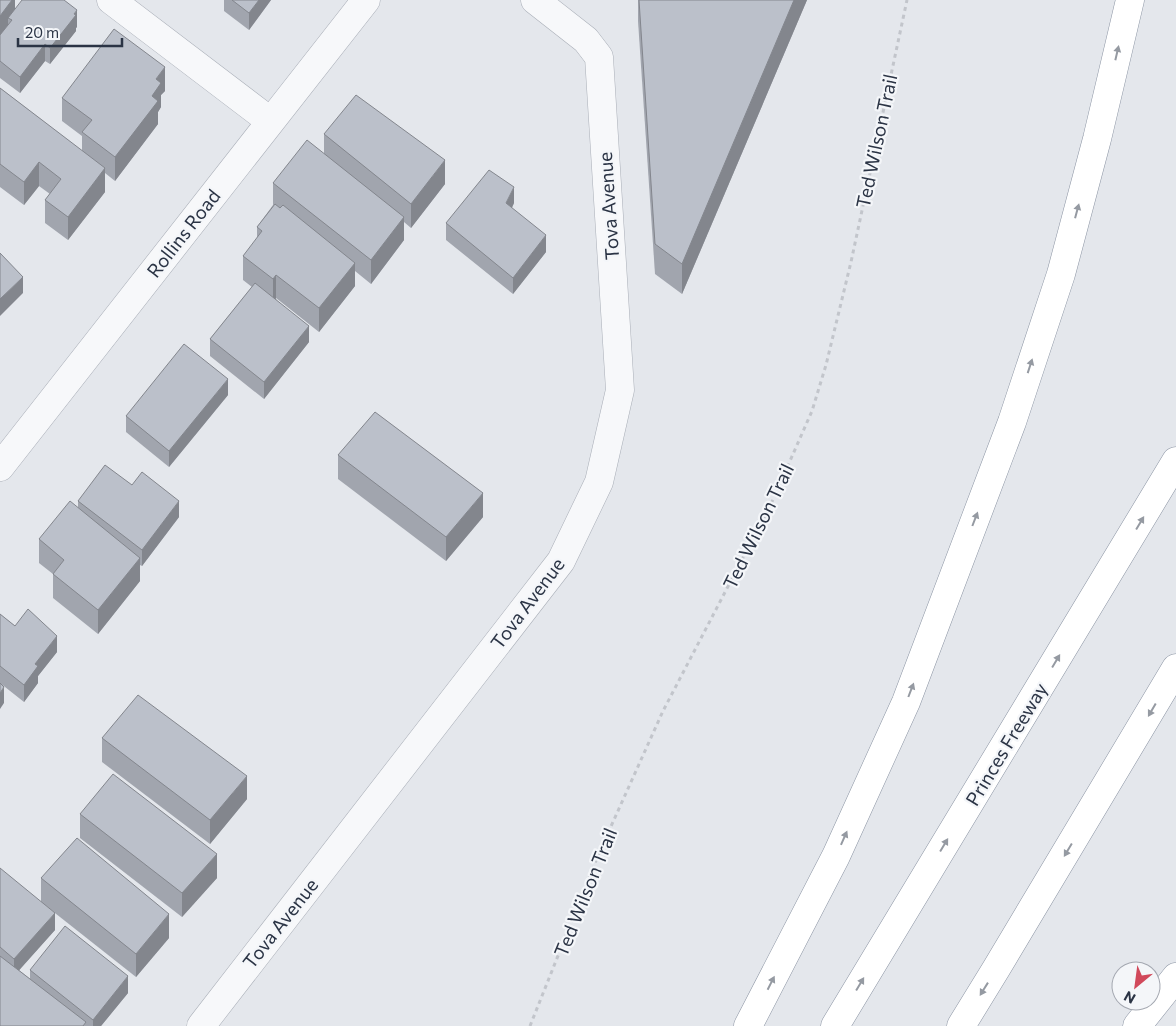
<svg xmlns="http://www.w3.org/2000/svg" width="1176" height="1026" font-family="Commissioner,sans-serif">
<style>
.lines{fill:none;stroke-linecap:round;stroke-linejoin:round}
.minor-casing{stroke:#a9aeb7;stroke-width:29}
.highway-casing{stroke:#8b94a3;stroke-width:29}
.path{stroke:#c2c5cb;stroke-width:3;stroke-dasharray:4 4;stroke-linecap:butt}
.minor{stroke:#f7f8fa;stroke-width:28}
.highway{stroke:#fff;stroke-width:28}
.wall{fill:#a1a5ae}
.shaded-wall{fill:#83868d}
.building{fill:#bbc0ca;stroke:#83868d}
.oneway{fill:#959aa2}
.labels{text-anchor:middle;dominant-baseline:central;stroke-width:4.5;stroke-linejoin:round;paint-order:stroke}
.street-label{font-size:19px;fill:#2b3445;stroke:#f4f6f9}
</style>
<rect width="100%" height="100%" fill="#e4e7ec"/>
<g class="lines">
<g class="minor-casing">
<g id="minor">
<polyline points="111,0 270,121"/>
<polyline points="0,467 366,0"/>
<polyline points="201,1026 561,561 599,482 620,390 599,57 586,40 535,0"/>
</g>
</g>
<g class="highway-casing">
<g id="highway">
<polyline points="748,1026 836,856 906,702 1012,422 1061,274 1097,139 1130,0"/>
<polyline points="835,1026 1176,461"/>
<polyline points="961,1026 996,969 1176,668"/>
<polyline points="1137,1026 1176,977"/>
</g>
</g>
<polyline class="path" points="530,1026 599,853 663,711 771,504 812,411 826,365 851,262 907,0"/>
<use href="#minor" class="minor"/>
<use href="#highway" class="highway"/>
</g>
<g class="wall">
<polygon points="0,0 15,0 15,8 77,27 76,28 76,31 50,64 45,61 20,93 0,78"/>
<polygon points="224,0 271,0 249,30 224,11"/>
<polygon points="638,0 807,0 682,294 655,274 638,21"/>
<polygon points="0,88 82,151 82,136 62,121 62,98 165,91 161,95 161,107 158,112 158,124 115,181 105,173 105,192 68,240 45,223 45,200 50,194 39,186 24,205 0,187"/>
<polygon points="324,134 445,184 411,228 404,222 404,240 371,284 355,271 355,286 319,332 276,298 276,299 309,342 264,399 210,356 210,339 252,287 243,280 243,256 257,239 257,227 273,205 273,183 324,154"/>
<polygon points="514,203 512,208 546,252 513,294 446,240 446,223"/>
<polygon points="228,395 169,467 126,432 126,416"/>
<polygon points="338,455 483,517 446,561 338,479"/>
<polygon points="132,485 179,517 142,566 140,565 140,581 98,634 53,598 53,574 39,563 39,539 78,507 78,501"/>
<polygon points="0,614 15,626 57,652 38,676 38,683 24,702 0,683"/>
<polygon points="102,738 247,799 210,844 102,762"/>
<polygon points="80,814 217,878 182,917 80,838"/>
<polygon points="0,868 55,930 19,970 30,979 30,970 128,993 101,1026 0,1026"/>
<polygon points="41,878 169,938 136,977 41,902"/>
</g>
<g class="shaded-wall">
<polygon points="12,0 15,0 15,20 12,20 8,18 8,29 0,39 0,16"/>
<polygon points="259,0 271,0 249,30 249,13"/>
<polygon points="794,0 807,0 682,294 682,264"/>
<polygon points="77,10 77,27 76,28 76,31 50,64 50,48"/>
<polygon points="45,44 45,61 20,93 20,77"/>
<polygon points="165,67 165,91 161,95 161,107 158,112 158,124 115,181 115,157 152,96 156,79"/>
<polygon points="445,160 445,184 411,228 411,204"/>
<polygon points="39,162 39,186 24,205 24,182"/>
<polygon points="105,168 105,192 68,240 68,217"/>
<polygon points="514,187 514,203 506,219 506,203"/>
<polygon points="404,217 404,240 371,284 371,260"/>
<polygon points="546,235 546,252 513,294 513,278"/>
<polygon points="355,263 355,286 319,332 319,308"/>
<polygon points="276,275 276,298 273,303 273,279"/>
<polygon points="23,277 23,293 0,316 0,299"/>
<polygon points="309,326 309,342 264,399 264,382"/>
<polygon points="228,379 228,395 169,467 169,451"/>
<polygon points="483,493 483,517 446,561 446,537"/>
<polygon points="179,501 179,517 142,566 142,550"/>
<polygon points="140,558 140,581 98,634 98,610"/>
<polygon points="57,636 57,652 38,676 38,683 24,702 24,685 35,664"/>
<polygon points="4,687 4,703 0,709 0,693"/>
<polygon points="247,776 247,799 210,844 210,820"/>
<polygon points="217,854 217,878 182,917 182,893"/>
<polygon points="55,913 55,930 14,976 14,959"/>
<polygon points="169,914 169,938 136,977 136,954"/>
<polygon points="128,976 128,993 101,1026 93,1026 93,1020"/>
</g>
<g class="building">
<polygon points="0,0 12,0 0,16"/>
<polygon points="22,0 64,0 77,10 74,14 76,15 50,48 45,44 20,77 0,61 0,35 12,20 8,18"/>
<polygon points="232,0 259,0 249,13"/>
<polygon points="639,0 794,0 682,264 655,244"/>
<polygon points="114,29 165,67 156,79 161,83 152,96 158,101 115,157 82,132 92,120 62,98"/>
<polygon points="0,88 105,168 68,217 45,200 61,179 39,162 24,182 0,164"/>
<polygon points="356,95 445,160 411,204 324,134"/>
<polygon points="307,140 404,217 371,260 273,183"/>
<polygon points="489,170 514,187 506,203 546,235 513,278 446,223"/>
<polygon points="275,204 280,208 283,205 355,263 319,308 276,275 273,279 243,256 262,231 257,227"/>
<polygon points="0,253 23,277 0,299"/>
<polygon points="255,283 309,326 264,382 210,339"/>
<polygon points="184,344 228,379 169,451 126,416"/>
<polygon points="375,412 483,493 446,537 338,455"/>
<polygon points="105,465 132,485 142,472 179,501 142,550 78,501"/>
<polygon points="70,501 140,558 98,610 53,574 64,560 39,539"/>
<polygon points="28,609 57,636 35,664 38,666 24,685 0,666 0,614 15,626"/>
<polygon points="0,683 4,687 0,693"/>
<polygon points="138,695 247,776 210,820 102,738"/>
<polygon points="113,774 217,854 182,893 80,814"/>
<polygon points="77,838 169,914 136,954 41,878"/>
<polygon points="0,868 55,913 14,959 0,947"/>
<polygon points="65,926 128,976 93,1020 30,970"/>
<polygon points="0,956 86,1022 83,1026 0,1026"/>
</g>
<defs><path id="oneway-solid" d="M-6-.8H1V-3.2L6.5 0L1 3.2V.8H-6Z" transform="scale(1.25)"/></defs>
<g class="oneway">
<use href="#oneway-solid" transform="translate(1117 53) rotate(-77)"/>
<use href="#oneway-solid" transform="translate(1077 211) rotate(-75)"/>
<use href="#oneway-solid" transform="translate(1030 366) rotate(-72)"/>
<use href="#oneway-solid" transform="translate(975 519) rotate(-69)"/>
<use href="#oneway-solid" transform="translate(1140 523) rotate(-59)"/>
<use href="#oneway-solid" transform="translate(1056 661) rotate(-59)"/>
<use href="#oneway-solid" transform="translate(911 690) rotate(-69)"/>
<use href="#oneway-solid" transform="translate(1152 710) rotate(120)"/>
<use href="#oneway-solid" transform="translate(844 838) rotate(-66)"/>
<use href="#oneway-solid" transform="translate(944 845) rotate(-59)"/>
<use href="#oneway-solid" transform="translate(1068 850) rotate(121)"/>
<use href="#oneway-solid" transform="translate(771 983) rotate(-63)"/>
<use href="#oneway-solid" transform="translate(860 984) rotate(-59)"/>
<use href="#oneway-solid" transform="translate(984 989) rotate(122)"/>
</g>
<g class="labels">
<g class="street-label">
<text transform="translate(876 141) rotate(-78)">Ted Wilson Trail</text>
<text transform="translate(608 206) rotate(-94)">Tova Avenue</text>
<text transform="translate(183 233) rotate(-52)">Rollins Road</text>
<text transform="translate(758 526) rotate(-64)">Ted Wilson Trail</text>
<text transform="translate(527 603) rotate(-53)">Tova Avenue</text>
<text transform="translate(1006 744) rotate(-59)">Princes Freeway</text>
<text transform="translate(585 892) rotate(-68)">Ted Wilson Trail</text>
<text transform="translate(280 923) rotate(-52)">Tova Avenue</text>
</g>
</g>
<g transform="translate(1136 986) rotate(209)"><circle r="24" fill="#f4f6f9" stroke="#a4a8b1"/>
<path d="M0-4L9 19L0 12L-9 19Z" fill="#d1495b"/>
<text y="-8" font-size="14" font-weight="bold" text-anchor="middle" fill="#2b3445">N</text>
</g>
<path d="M18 38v8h104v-8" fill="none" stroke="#2b3445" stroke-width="2.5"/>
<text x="25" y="38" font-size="15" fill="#2b3445" stroke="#f4f6f9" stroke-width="4" paint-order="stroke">20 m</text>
</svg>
